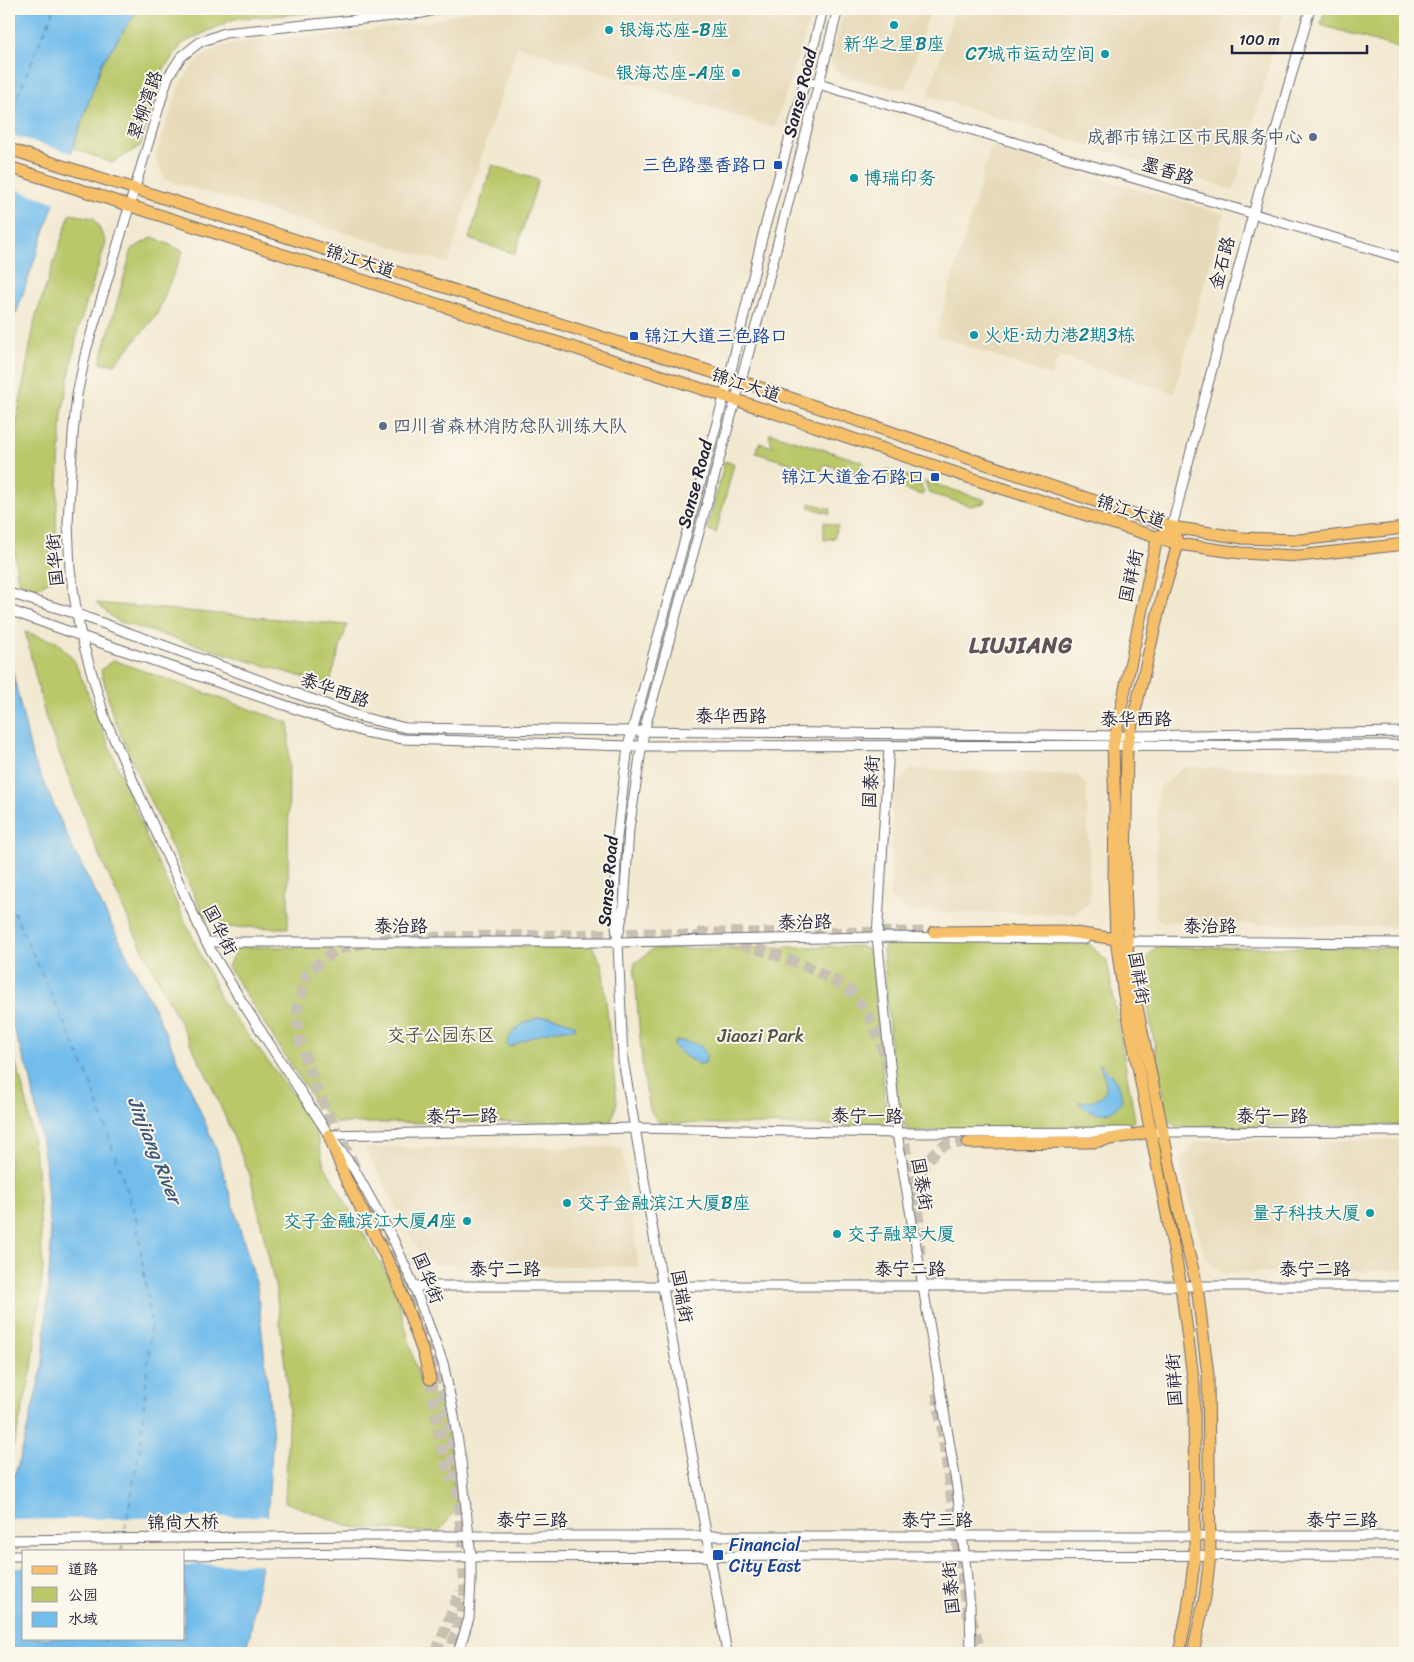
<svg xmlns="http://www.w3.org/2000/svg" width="1414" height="1662" font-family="Sriracha,'LXGW WenKai TC',sans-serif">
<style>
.built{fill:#e7daba}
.green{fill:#bac86a;stroke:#6e7552}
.water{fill:#73bdec;stroke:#4a7094;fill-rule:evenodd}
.pier{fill:#f2e9d1}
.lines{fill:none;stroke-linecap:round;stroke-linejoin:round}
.ferry{stroke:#3e5879;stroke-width:1;stroke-dasharray:6 5;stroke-linecap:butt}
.major-tunnel{stroke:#c8c1b3;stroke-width:11;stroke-dasharray:11 5.5;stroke-linecap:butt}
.minor-casing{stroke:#6b6870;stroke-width:11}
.major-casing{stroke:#6b6870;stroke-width:13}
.minor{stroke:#fff;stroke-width:9}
.major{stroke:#f6c06b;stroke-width:11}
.culture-dot{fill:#0f9aa8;stroke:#fbf7ec;stroke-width:2}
.service-dot{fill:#5c6f8a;stroke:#fbf7ec;stroke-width:2}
.transit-dot{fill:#1a4fb4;stroke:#fbf7ec;stroke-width:2}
.labels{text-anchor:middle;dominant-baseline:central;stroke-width:4;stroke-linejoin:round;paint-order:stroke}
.culture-label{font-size:18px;fill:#0d838f;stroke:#fbf7ec;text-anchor:start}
.street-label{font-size:18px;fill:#22223b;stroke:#fbf7ec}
.service-label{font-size:18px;fill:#4e5e75;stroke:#fbf7ec;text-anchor:end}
.transit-label{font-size:18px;fill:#164399;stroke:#fbf7ec;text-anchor:end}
.park-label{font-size:18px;fill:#505449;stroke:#fbf7ec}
.water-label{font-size:19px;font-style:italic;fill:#3e5879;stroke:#fbf7ec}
.district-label{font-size:22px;font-weight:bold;letter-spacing:1px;fill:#615259;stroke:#fbf7ec}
</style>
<rect width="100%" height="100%" fill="#fbf7ec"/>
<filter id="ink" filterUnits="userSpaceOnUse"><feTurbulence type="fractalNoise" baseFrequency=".02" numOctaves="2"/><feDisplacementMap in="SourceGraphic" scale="10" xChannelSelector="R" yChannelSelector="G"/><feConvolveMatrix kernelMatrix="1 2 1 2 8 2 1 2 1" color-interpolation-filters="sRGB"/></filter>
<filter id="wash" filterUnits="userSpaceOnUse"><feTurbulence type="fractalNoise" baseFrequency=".0096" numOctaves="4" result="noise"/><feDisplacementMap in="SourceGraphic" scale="20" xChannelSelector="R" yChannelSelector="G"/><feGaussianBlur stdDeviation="1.12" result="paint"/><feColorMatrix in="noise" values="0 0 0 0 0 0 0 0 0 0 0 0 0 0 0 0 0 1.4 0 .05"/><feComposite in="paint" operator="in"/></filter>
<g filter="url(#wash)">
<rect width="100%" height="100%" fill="#f2e9d1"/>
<g class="built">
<polygon points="476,9 813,9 775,128 517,46 448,263 165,180 155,157 179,86 194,64 204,55 220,46 259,39 327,36 432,21"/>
<polygon points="844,9 930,9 906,90 843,77 830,63"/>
<polygon points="955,9 1285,9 1234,190 928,96"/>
<polygon points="991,147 1224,214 1174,393 1059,356 1051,376 936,335"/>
<polygon points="1184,767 1405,773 1405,927 1165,922 1155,917 1158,789"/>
<polygon points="911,769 1077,775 1087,785 1090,902 1075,914 906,912 890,897 893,787"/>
<polygon points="1405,1140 1405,1270 1222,1273 1205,1257 1179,1162 1196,1141"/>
<polygon points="622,1147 639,1267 436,1264 420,1253 365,1148"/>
</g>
<g class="green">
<polygon points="138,9 362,9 234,19 183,43 161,73 140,146 112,163 73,148 102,63"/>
<polygon points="1325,9 1405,9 1405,50 1321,25"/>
<polygon points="492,165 538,180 515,254 469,239"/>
<polygon points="70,214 94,218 106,242 78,329 62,414 56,520 58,576 36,589 18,582 10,515 16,425 35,319"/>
<polygon points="153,237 183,251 156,316 115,364 100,363 132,249"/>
<polygon points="771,433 863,462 865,473 864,476 824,464 821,473 756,453 759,443 773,447 769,436"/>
<polygon points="725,461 734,464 716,533 707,529"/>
<polygon points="887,469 919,479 924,493 922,495 878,481 878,478"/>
<polygon points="925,481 985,500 984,503 971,506 929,493"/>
<polygon points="810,503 831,509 830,514 809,507"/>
<polygon points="824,522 838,526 834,538 824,540"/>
<polygon points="96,603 347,625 329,685 117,621"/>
<polygon points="25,632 57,642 74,660 151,848 223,1003 313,1120 324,1165 395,1288 419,1379 444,1409 458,1507 438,1533 352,1527 285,1502 289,1400 276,1290 250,1175 210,1082 134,932 93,841 45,716"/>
<polygon points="113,660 289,723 288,928 222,927 204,916 139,777 112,713 101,670"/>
<polygon points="891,940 1085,940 1107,961 1135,1120 1126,1128 909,1131 901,1121 893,1078 883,950"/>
<polygon points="592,946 602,965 617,1103 611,1122 335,1123 317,1105 228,967 235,950 243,947"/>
<polygon points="860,946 871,952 887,1122 879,1126 659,1123 650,1110 643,1073 634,964 653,949"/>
<polygon points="1156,947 1405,948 1405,1125 1177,1127 1167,1119 1141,964"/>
<polygon points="9,1039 27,1103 37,1168 43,1269 32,1369 16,1437 9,1460"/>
</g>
<g class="water">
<polygon points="9,9 138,9 102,63 16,314 15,310 9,351"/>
<path d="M9,656L32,756L72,847L155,1010L189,1085L217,1151L257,1286L273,1436L266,1532L250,1634L244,1653H9V1489L20,1459L43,1365L51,1245L45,1160L31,1080L9,1016ZM24,1551H184V1638H24Z"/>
<path d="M543,1017H552L574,1024L576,1028L574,1029C551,1028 530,1037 510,1047L507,1045C510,1029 528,1019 543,1017Z"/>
<path d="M677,1041C690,1041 711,1045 705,1063L699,1064L688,1058L674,1047V1043Z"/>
<path d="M1098,1063C1108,1071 1125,1087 1121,1102C1119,1105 1116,1108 1113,1110C1100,1118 1088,1111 1078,1102C1109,1103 1112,1088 1098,1063Z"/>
</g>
<g class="pier">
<polygon points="9,134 74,154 56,203 9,187"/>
<polygon points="269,1516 263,1564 184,1565 184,1551 24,1551 24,1567 9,1567 9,1520"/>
</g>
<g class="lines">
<g class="ferry">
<polyline points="9,116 54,9"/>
<polyline points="9,901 89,1078 136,1217 151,1323 141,1441 124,1534"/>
<polyline points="121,1551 123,1543"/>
<polyline points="102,1653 105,1638"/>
</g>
</g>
</g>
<g filter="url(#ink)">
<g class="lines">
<g class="major-tunnel">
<polyline points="698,933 934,932"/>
<polyline points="380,940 388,938 661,933 706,938"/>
<path d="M724,940C762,950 799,960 832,980C838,983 845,985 849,990C869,1009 882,1041 888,1068"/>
<polyline points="897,1111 906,1150 914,1211"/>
<polyline points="355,1167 318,1093 300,1042 297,1011 307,973 335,950 364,943"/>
<polyline points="371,1205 422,1321 439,1368 450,1425 462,1540 465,1593 458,1626 450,1653"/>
<polyline points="920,1255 918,1185 924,1164 936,1151 946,1144 968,1143"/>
<polyline points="430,1379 443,1453 451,1482"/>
<polyline points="937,1393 968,1620"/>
<polyline points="971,1617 981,1653"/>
<polyline points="436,1653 460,1591"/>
</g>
<g class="minor-casing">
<g id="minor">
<polyline points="438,9 423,13 225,33 200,42 181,57 168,77 86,351 77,395 73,434 68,523 70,570 77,614 81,636 105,719 206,942 242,1002 329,1135 354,1169 393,1239 414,1286 443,1363 453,1410 461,1461 471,1556 471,1580 469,1618 458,1653"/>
<polyline points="805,80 1405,259"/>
<path d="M1172,527C1215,353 1261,181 1310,9"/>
<polyline points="9,593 77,614 361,717 406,728 632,731 1129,736 1405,732"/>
<polyline points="9,610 81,636 364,732 403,739 628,746 1405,745"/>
<polyline points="889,747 877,937 897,1133 957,1488 970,1606 971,1653"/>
<polyline points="619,932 624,906 629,829 644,731 761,308 838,9"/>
<polyline points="1123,941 1405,943"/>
<polyline points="206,942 618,942 877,937 1085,939"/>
<polyline points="1158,1132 1405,1131"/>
<polyline points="329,1135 634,1128 897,1133 1128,1132"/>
<polyline points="414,1286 1405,1286"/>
<polyline points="9,1540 358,1536 1405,1536"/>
<polyline points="184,1555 360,1553 437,1557 1405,1555"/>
<polyline points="9,1556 24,1556"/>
<polyline points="727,1653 623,1060 618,942 614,907 617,837 628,746 729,379 763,234 799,104 823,9"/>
</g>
</g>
<g class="major-casing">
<g id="major">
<polyline points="9,149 740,381 1172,527 1243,538 1299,540 1405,528"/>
<polyline points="9,167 724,396 1001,488 1178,544 1241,553 1299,556 1405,544"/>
<polyline points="934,932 1062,931 1116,939"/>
<polyline points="329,1135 345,1177 395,1275 424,1355 430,1379"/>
<polyline points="968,1143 1093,1142 1150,1132"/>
<polyline points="1179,1653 1188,1609 1195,1555 1194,1385 1181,1286 1124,996 1116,939 1114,880 1115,809 1113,746 1157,538 1172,527 1178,544 1162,597 1127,745 1125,882 1128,963 1184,1235 1197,1286 1208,1375 1210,1555 1205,1597 1193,1653"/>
</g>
</g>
<use href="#minor" class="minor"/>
<use href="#major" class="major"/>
</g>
</g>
<g class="culture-dot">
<circle cx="894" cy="25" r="5"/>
<circle cx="609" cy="30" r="5"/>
<circle cx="1105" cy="54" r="5"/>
<circle cx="736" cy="73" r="5"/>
<circle cx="854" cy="178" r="5"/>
<circle cx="974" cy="335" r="5"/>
<circle cx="567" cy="1203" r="5"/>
<circle cx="1370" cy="1213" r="5"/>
<circle cx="467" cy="1221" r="5"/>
<circle cx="837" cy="1234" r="5"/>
</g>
<g class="service-dot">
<circle cx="1313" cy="137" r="5"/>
<circle cx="383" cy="426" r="5"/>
</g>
<g class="transit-dot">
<rect x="773" y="160" width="10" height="10" rx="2.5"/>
<rect x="629" y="331" width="10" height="10" rx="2.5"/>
<rect x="930" y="472" width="10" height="10" rx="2.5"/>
<rect x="712" y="1549" width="12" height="12" rx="2.5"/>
</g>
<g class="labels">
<g class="culture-label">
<text x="619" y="30">银海芯座-B座</text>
<text x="894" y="44" text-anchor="middle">新华之星B座</text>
<text x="1095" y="54" text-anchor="end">C7城市运动空间</text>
<text x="726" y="73" text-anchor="end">银海芯座-A座</text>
<text x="864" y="178">博瑞印务</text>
<text x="984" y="335">火炬·动力港2期3栋</text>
<text x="577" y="1203">交子金融滨江大厦B座</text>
<text x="1360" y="1213" text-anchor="end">量子科技大厦</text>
<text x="457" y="1221" text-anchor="end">交子金融滨江大厦A座</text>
<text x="847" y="1234">交子融翠大厦</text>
</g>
<g class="street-label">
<text transform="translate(800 93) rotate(-76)">Sanse Road</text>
<text transform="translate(145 105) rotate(-71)">翠柳湾路</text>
<text transform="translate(1168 171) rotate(17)">墨香路</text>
<text transform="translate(360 261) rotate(18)">锦江大道</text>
<text transform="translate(1222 263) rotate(-75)">金石路</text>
<text transform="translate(746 385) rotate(18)">锦江大道</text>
<text transform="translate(695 484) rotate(-75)">Sanse Road</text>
<text transform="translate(1131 511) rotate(18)">锦江大道</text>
<text transform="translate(55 560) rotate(-95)">国华街</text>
<text transform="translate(1131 576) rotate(-77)">国祥街</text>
<text transform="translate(335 690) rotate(19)">泰华西路</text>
<text x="731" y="716">泰华西路</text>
<text x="1136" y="719">泰华西路</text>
<text transform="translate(871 782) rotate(-86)">国泰街</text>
<text transform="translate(608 881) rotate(-85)">Sanse Road</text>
<text transform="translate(805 922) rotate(-1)">泰治路</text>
<text x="401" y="926">泰治路</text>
<text x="1210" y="926">泰治路</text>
<text transform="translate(220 930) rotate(63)">国华街</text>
<text transform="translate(1139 978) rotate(81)">国祥街</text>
<text transform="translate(462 1116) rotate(-1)">泰宁一路</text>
<text transform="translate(867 1116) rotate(1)">泰宁一路</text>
<text x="1272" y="1116">泰宁一路</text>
<text transform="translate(922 1184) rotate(81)">国泰街</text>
<text x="505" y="1269">泰宁二路</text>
<text x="910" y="1269">泰宁二路</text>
<text x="1315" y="1269">泰宁二路</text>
<text transform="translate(428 1278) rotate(68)">国华街</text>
<text transform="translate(682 1296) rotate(80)">国瑞街</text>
<text transform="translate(1174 1380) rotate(-93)">国祥街</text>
<text x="532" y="1520">泰宁三路</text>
<text x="937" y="1520">泰宁三路</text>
<text x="1342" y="1520">泰宁三路</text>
<text transform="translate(183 1522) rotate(-1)">锦尚大桥</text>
<text transform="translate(951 1588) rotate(-95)">国泰街</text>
</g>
<g class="service-label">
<text x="1303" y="137">成都市锦江区市民服务中心</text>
<text x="393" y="426" text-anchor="start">四川省森林消防总队训练大队</text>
</g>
<g class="transit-label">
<text x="768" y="165">三色路墨香路口</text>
<text x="644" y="336" text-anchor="start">锦江大道三色路口</text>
<text x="925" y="477">锦江大道金石路口</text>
<text x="729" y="1545" text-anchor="start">Financial<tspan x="729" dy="21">City East</tspan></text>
</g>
<g class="park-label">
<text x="441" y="1035">交子公园东区</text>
<text x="761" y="1036">Jiaozi Park</text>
</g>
<g class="water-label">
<text transform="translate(155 1150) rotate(68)">Jinjiang River</text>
</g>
<g class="district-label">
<text x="1021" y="645">LIUJIANG</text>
</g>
</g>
<rect width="1414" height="1662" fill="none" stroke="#fbf7ec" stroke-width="30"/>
<rect x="22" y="1550" width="162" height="90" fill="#fbf7ec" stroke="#a4a2a5"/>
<rect x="32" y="1566" width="25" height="8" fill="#f6c06b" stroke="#a4a2a5"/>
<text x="68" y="1574" font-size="15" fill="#22223b">道路</text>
<rect x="32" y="1587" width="25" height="15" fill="#bac86a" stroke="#a4a2a5"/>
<text x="68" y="1600" font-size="15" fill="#22223b">公园</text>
<rect x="32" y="1612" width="25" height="15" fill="#73bdec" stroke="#a4a2a5"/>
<text x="68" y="1624" font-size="15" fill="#22223b">水域</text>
<path d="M1232 45v8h135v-8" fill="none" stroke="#22223b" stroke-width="2.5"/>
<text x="1239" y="45" font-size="15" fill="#22223b" stroke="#fbf7ec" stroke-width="4" paint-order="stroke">100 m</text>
</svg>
